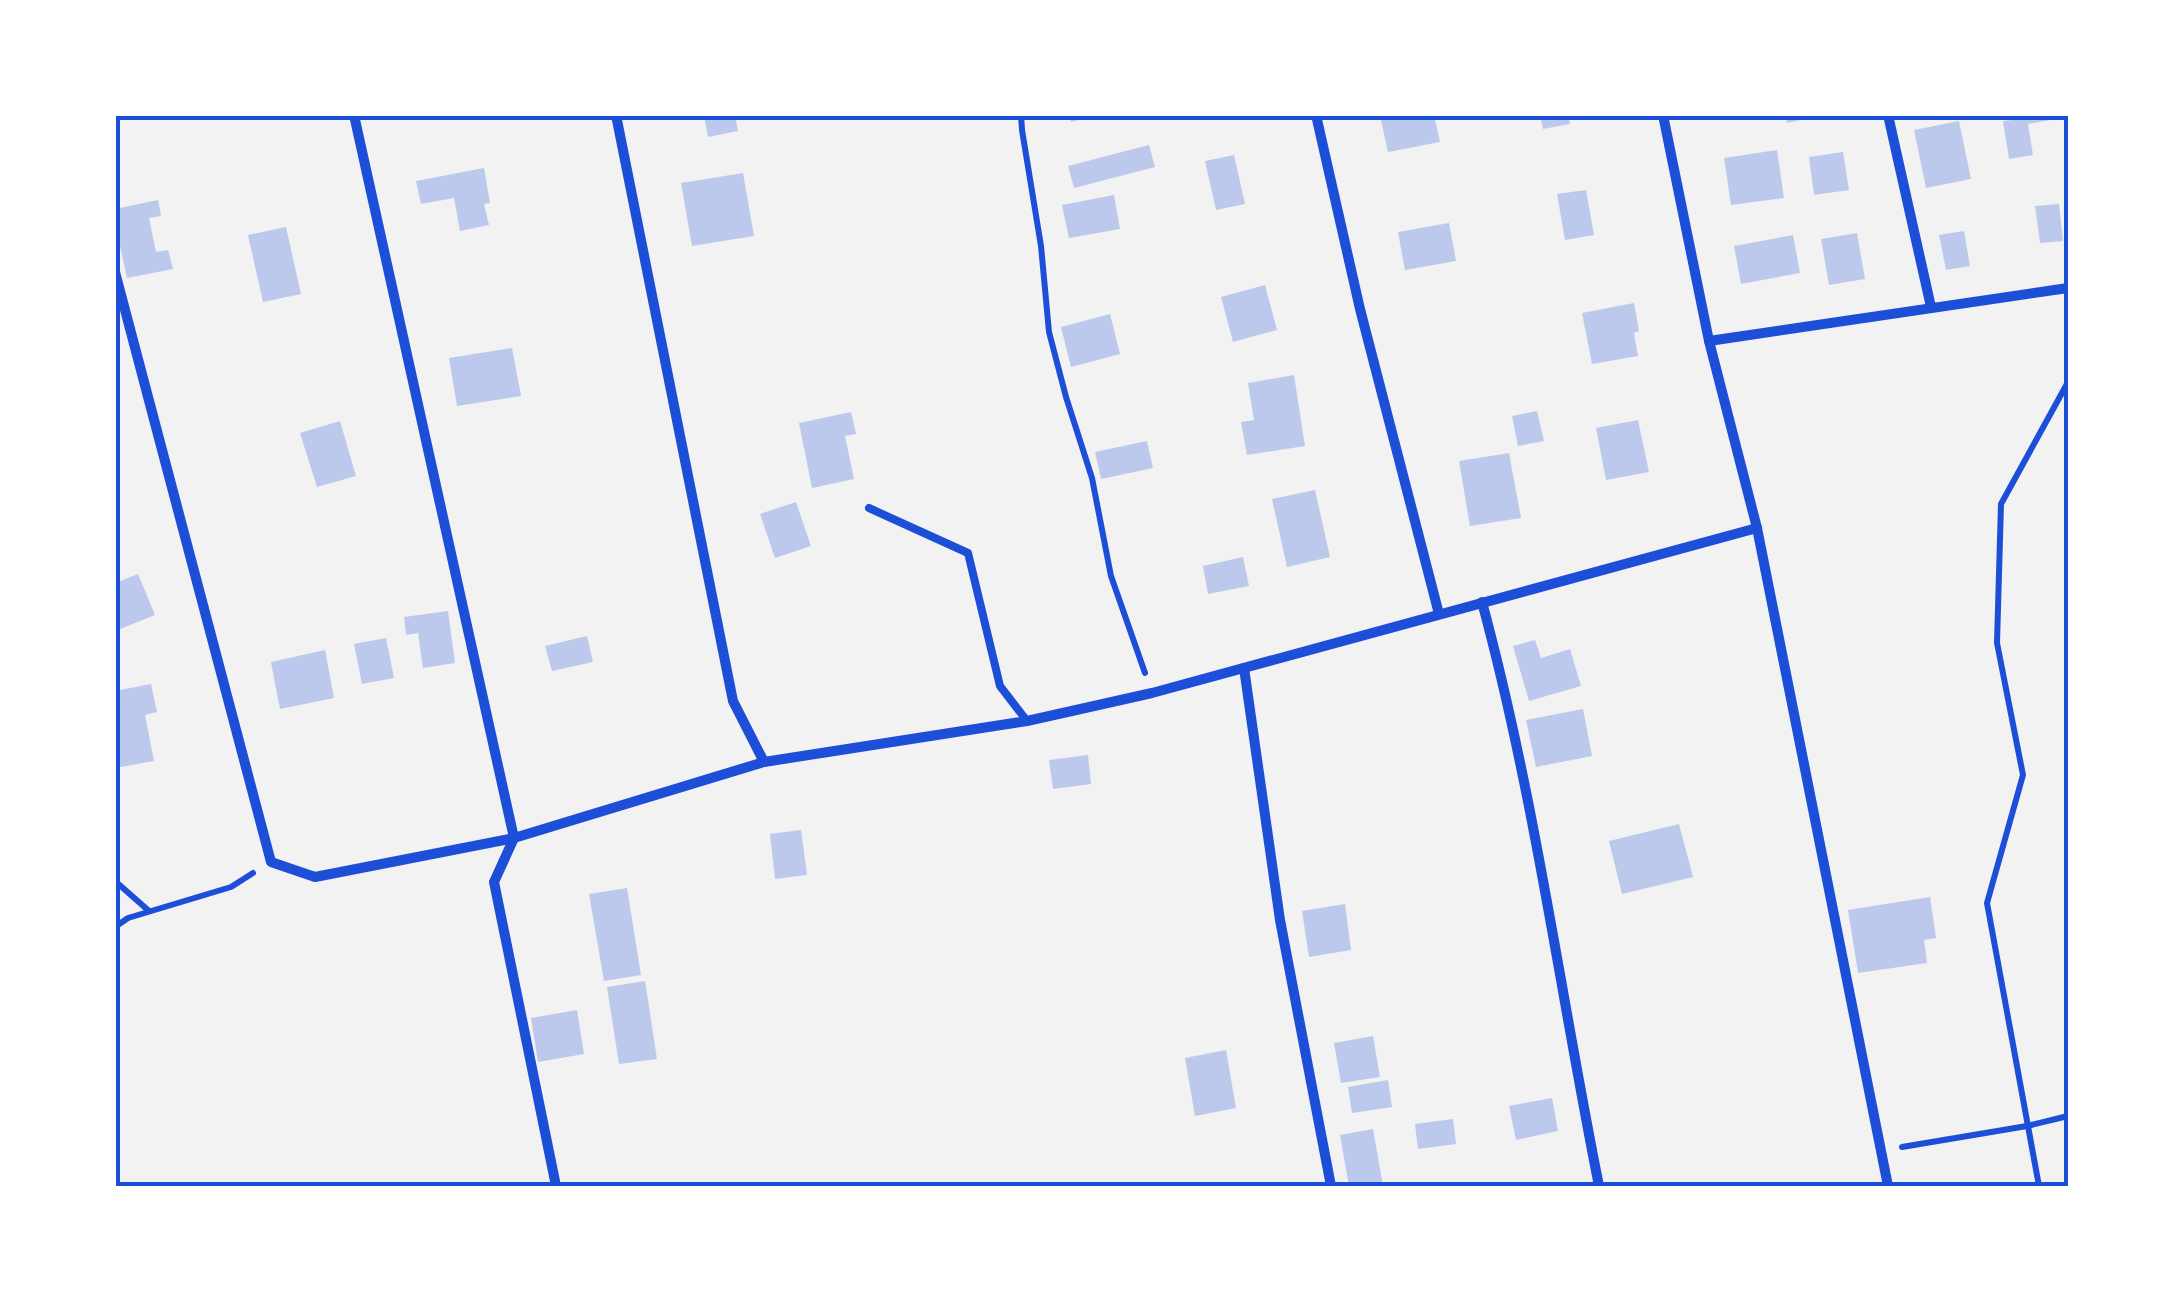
<svg xmlns="http://www.w3.org/2000/svg" width="2183" height="1301" font-family="Arial,sans-serif">
<style>
.building{fill:#bdc9ec}
.lines{fill:none;stroke-linecap:round;stroke-linejoin:round}
.path{stroke:#1d4ed8;stroke-width:6}
.service{stroke:#1d4ed8;stroke-width:8}
.minor{stroke:#1d4ed8;stroke-width:10}
.neatline{fill:none;stroke:#1d4ed8;stroke-width:4}
</style>
<rect width="100%" height="100%" fill="#f2f2f2"/>
<g class="building">
<polygon points="704,115 735,115 738,131 708,137"/>
<polygon points="1069,115 1093,115 1093,116 1071,122"/>
<polygon points="1434,115 1440,142 1388,152 1380,116"/>
<polygon points="1540,115 1568,115 1570,124 1543,129"/>
<polygon points="1786,115 1813,115 1814,117 1787,123"/>
<polygon points="2011,115 2068,115 2068,117 2028,124 2033,155 2009,159 2003,121 2012,120"/>
<polygon points="1959,121 1971,179 1926,188 1914,130"/>
<polygon points="1149,145 1155,167 1074,188 1068,166"/>
<polygon points="1777,150 1784,198 1731,205 1724,158"/>
<polygon points="1843,152 1849,190 1814,195 1809,157"/>
<polygon points="1234,155 1245,204 1216,210 1205,161"/>
<polygon points="484,168 490,203 484,204 489,225 460,231 454,198 421,204 416,181"/>
<polygon points="743,173 754,236 692,246 681,183"/>
<polygon points="1586,190 1594,235 1565,240 1557,194"/>
<polygon points="1114,195 1120,229 1069,238 1062,205"/>
<polygon points="158,200 161,216 149,218 156,252 168,250 173,269 127,278 115,223 115,209"/>
<polygon points="2059,204 2063,241 2040,243 2035,206"/>
<polygon points="1449,223 1456,261 1405,270 1398,232"/>
<polygon points="286,227 301,294 263,302 248,235"/>
<polygon points="1964,231 1970,266 1946,270 1939,235"/>
<polygon points="1857,233 1865,279 1829,285 1821,239"/>
<polygon points="1793,235 1800,273 1741,284 1734,246"/>
<polygon points="1265,285 1277,330 1233,342 1221,297"/>
<polygon points="1634,303 1639,331 1634,333 1638,356 1592,364 1582,313"/>
<polygon points="1110,314 1120,354 1071,367 1061,327"/>
<polygon points="512,348 521,396 457,406 449,358"/>
<polygon points="1294,375 1305,446 1247,455 1241,422 1254,420 1248,383"/>
<polygon points="1537,411 1544,441 1518,446 1512,416"/>
<polygon points="851,412 856,434 845,436 854,479 812,488 799,423"/>
<polygon points="1638,420 1649,472 1606,480 1596,428"/>
<polygon points="340,421 356,476 317,487 300,433"/>
<polygon points="1147,441 1153,468 1101,479 1095,452"/>
<polygon points="1509,453 1521,518 1470,526 1459,461"/>
<polygon points="1315,490 1330,557 1287,567 1272,499"/>
<polygon points="796,502 811,546 775,558 760,514"/>
<polygon points="1243,557 1249,586 1208,594 1203,566"/>
<polygon points="138,574 155,615 120,629 115,617 115,583"/>
<polygon points="448,611 455,663 423,668 418,633 406,635 404,617"/>
<polygon points="587,636 593,662 552,671 545,646"/>
<polygon points="386,638 394,678 362,684 354,644"/>
<polygon points="1535,640 1541,658 1570,649 1581,686 1529,701 1513,646"/>
<polygon points="325,650 334,698 280,709 271,662"/>
<polygon points="151,684 157,712 145,715 154,761 115,768 115,691"/>
<polygon points="1583,709 1592,756 1536,767 1526,720"/>
<polygon points="1088,755 1091,784 1053,789 1049,760"/>
<polygon points="1679,824 1693,877 1622,894 1609,841"/>
<polygon points="801,830 807,875 775,879 770,834"/>
<polygon points="627,888 641,975 604,981 589,894"/>
<polygon points="1930,897 1936,938 1924,940 1927,963 1858,973 1848,910"/>
<polygon points="1345,904 1351,950 1309,957 1302,911"/>
<polygon points="645,981 657,1059 619,1064 607,987"/>
<polygon points="577,1010 584,1054 538,1062 531,1018"/>
<polygon points="1373,1036 1380,1077 1341,1083 1334,1043"/>
<polygon points="1226,1050 1236,1108 1195,1116 1185,1058"/>
<polygon points="1388,1080 1392,1107 1352,1113 1348,1087"/>
<polygon points="1552,1098 1558,1131 1516,1140 1509,1106"/>
<polygon points="1453,1119 1456,1144 1418,1149 1415,1124"/>
<polygon points="1373,1129 1383,1186 1349,1186 1340,1135"/>
</g>
<g class="lines">
<g class="path">
<polyline points="1021,115 1022,130 1041,246 1049,332 1066,397 1092,478 1111,576 1145,673"/>
<polyline points="115,881 149,911"/>
<polyline points="115,927 128,918 231,887 253,873"/>
<polyline points="1902,1147 2027,1126 2068,1116"/>
<polyline points="2039,1186 1987,903 2023,775 1997,643 2001,504 2068,382"/>
</g>
<polyline class="service" points="869,508 968,553 1000,686 1027,721"/>
<g class="minor">
<polyline points="354,115 514,838 494,882 556,1186"/>
<polyline points="616,115 733,701 764,762"/>
<polyline points="1316,115 1360,309 1439,614"/>
<polyline points="1663,115 1709,341 1757,528 1888,1186"/>
<polyline points="1888,115 1931,307"/>
<polyline points="115,272 271,862 315,877 514,838 764,762 1027,721 1152,693 1757,528"/>
<polyline points="1709,341 2068,288"/>
<path d="M1482,602C1534,794 1560,991 1599,1186"/>
<polyline points="1244,668 1280,920 1331,1186"/>
</g>
</g>
<rect width="2183" height="1301" fill="none" stroke="#ffffff" stroke-width="235"/>
<rect x="118" y="118" width="1948" height="1066" class="neatline"/>
</svg>
